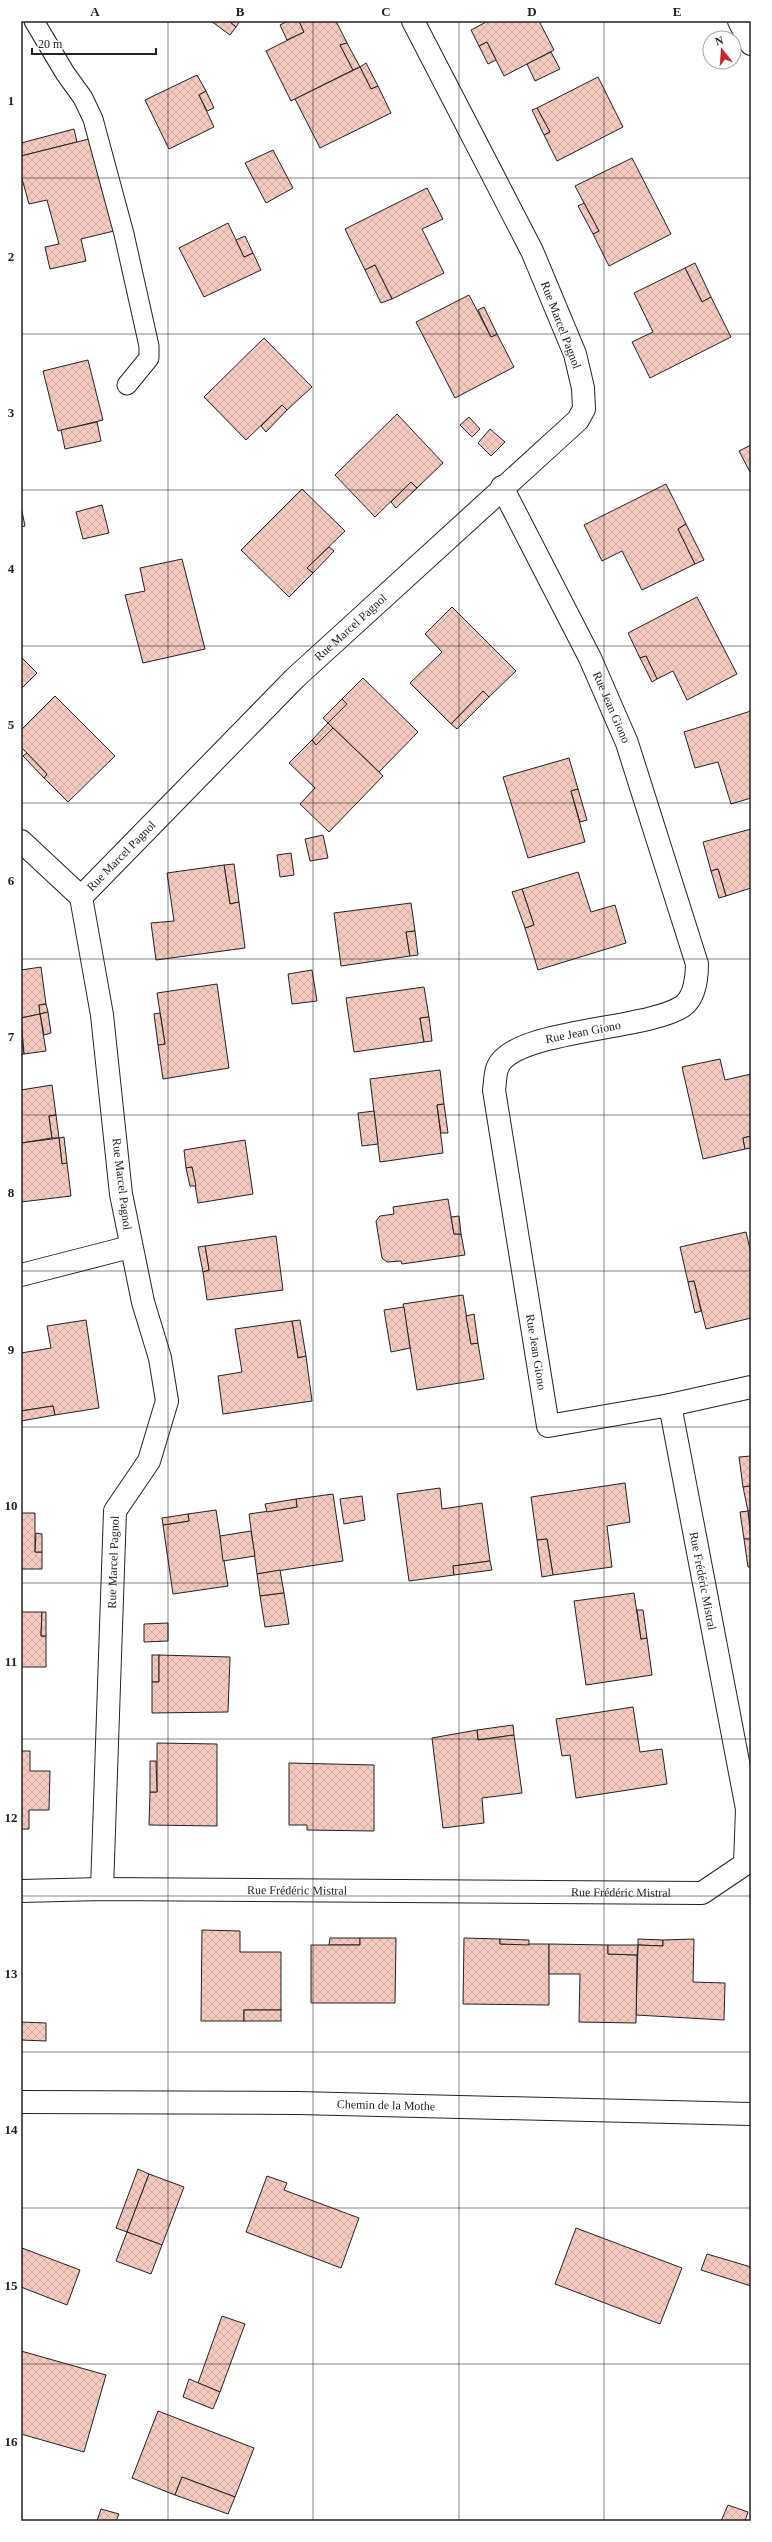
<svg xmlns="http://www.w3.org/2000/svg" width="772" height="2542" font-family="'Times New Roman',serif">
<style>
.building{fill:url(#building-cross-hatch);stroke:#222}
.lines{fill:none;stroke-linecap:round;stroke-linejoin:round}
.service-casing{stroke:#222;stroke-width:21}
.minor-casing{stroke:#222;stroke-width:24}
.service{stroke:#fff;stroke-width:19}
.minor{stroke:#fff;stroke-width:22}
.grid{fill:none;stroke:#222;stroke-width:1;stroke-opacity:0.55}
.labels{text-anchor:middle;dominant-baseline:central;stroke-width:3;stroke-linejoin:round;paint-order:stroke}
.street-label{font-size:12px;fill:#222;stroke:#fff}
.neatline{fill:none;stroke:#222;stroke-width:1.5}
.grid-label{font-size:13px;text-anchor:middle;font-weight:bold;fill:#222}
</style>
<defs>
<pattern id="building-cross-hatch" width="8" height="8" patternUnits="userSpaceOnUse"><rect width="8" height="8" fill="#f3c9c0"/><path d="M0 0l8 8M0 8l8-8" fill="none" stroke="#d0aca5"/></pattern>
</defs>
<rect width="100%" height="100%" fill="#fff"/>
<g class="building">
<polygon points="211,21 229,21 236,27 230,35"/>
<polygon points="229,21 240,21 236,27"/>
<polygon points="288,21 299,21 304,32 287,40 280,25"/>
<polygon points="299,21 336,21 347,43 340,45 353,70 291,101 266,51 304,32"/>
<polygon points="488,21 539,21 554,50 504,76 487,42 479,46 471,30"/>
<polygon points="487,42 496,60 488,64 479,46"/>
<polygon points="347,43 360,67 353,70 340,45"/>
<polygon points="551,52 560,69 535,81 527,64"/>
<polygon points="366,63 378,86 371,89 360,67"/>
<polygon points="360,67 371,89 378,86 391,113 320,148 295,99"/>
<polygon points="197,75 206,91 199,95 214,127 169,149 145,100"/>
<polygon points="598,77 623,127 557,161 544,135 550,132 537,108"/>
<polygon points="206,91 214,108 207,111 199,95"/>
<polygon points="537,108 550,132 544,135 532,110"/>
<polygon points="74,129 77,142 21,156 21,143"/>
<polygon points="89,139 114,231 81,239 86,261 50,269 45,247 59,244 47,200 29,204 21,175 21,156"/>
<polygon points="273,150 293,188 266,203 245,163"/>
<polygon points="632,158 671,234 609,266 593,234 599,231 575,186"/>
<polygon points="427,188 443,219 422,229 444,273 392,299 375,265 365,270 345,229"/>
<polygon points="584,203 599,231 593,234 578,206"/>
<polygon points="228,223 244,257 253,253 261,270 204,297 179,248"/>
<polygon points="245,236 253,253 244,257 236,240"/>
<polygon points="695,263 711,297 702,302 685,268"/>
<polygon points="375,265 392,299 381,303 365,270"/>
<polygon points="685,268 702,302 711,297 731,337 650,378 632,342 653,332 634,293"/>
<polygon points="469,295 491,337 497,334 514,367 455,398 416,322"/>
<polygon points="484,307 497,334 491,337 478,310"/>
<polygon points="264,338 312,387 287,410 282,405 246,440 204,397"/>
<polygon points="88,360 103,420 58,431 43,371"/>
<polygon points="282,405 287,410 266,432 261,426"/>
<polygon points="397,414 443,463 417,488 411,482 375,517 335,475"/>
<polygon points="469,417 480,429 472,437 460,425"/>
<polygon points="97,422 101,441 65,449 61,430"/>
<polygon points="490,429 505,442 491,456 478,443"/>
<polygon points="751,445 751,474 739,451"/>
<polygon points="411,482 417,488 396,508 391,502"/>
<polygon points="666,484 686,524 678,529 695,564 642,590 622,551 602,561 584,525"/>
<polygon points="302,489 345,531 307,568 313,573 289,597 241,550"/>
<polygon points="102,505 109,533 83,539 76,512"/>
<polygon points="21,506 25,526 21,527"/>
<polygon points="686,524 704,560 695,564 678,529"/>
<polygon points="329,547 334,551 313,573 307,568"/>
<polygon points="182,559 205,649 143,663 125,595 145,591 140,568"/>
<polygon points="697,597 737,674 687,700 673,671 657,679 646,656 640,658 628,633"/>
<polygon points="452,607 516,671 489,697 483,691 451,724 410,683 442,652 425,634"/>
<polygon points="646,656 657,679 652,682 640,658"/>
<polygon points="21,657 37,673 21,689"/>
<polygon points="363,678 418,732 379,772 328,723 347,704 342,699"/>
<polygon points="483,691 489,697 457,729 451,724"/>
<polygon points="55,696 115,756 68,802 44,778 47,774 21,747 21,730"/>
<polygon points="342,699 347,704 328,723 323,718"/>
<polygon points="751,711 751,798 731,804 718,762 695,768 684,732"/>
<polygon points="328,723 333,728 316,745 312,740"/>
<polygon points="333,728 383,776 329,832 300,804 315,788 289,763 312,740 316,745"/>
<polygon points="27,753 47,774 44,778 23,756"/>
<polygon points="569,758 578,789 571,791 585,842 528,858 503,777"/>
<polygon points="578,789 587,820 580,822 571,791"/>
<polygon points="751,829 751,888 726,896 718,869 711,871 703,842"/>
<polygon points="323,835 328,858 310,861 305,839"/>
<polygon points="291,853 294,875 280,877 277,855"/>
<polygon points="234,864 239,902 230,904 224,865"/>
<polygon points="224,865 230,904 239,902 245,948 156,960 151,923 174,921 167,873"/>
<polygon points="718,869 726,896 719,898 711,871"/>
<polygon points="578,872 591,912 615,905 626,943 538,970 525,928 534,925 522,889"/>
<polygon points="522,889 534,925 525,928 512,892"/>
<polygon points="411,903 415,931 406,932 410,956 341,966 334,913"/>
<polygon points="415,931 418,955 410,956 406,932"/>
<polygon points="41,967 46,1004 39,1005 40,1014 21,1018 21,970"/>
<polygon points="312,970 317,1001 292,1004 288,974"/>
<polygon points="217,984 229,1068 163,1079 158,1045 165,1044 157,993"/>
<polygon points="424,987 429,1017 420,1018 424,1042 354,1052 346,998"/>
<polygon points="46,1004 48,1012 40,1014 39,1005"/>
<polygon points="48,1012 51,1033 44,1035 40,1014"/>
<polygon points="160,1013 165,1044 158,1045 154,1014"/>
<polygon points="40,1014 46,1051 24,1054 21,1018"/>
<polygon points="429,1017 432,1041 424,1042 420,1018"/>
<polygon points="21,1034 24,1054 21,1055"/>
<polygon points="720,1059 725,1080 751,1074 751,1136 743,1138 745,1149 703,1159 682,1067"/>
<polygon points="440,1070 444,1104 437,1105 443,1153 380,1162 370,1079"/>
<polygon points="52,1085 56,1115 49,1116 52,1138 21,1143 21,1090"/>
<polygon points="444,1104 448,1133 441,1133 437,1105"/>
<polygon points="374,1111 378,1144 362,1146 358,1113"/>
<polygon points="56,1115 59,1138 52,1138 49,1116"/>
<polygon points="751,1136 751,1148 745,1149 743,1138"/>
<polygon points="64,1137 67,1163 62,1164 59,1138"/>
<polygon points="59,1138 62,1164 67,1163 71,1196 21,1202 21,1143"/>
<polygon points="245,1140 253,1194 198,1203 192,1167 186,1168 184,1150"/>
<polygon points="192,1167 196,1186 190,1186 186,1168"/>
<polygon points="448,1199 454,1234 461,1234 465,1255 402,1264 401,1261 387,1262 382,1258 376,1221 380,1216 394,1214 393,1207"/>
<polygon points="459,1216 461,1234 454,1234 451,1217"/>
<polygon points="746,1232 751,1253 751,1318 706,1329 694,1281 688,1282 680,1247"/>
<polygon points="276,1236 283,1290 207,1300 203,1272 209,1270 205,1246"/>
<polygon points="205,1246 209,1270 203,1272 198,1247"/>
<polygon points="694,1281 701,1311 695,1313 688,1282"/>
<polygon points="463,1295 471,1344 478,1343 484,1379 417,1390 403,1304"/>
<polygon points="404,1307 410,1348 391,1352 384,1310"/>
<polygon points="474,1314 478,1343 471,1344 466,1316"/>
<polygon points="86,1320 99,1408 55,1415 53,1406 21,1411 21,1353 51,1348 47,1326"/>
<polygon points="300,1320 306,1356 298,1358 292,1321"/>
<polygon points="292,1321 298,1358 306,1356 312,1401 223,1414 218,1376 242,1372 235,1329"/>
<polygon points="53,1406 55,1415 21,1421 21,1411"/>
<polygon points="751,1456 751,1489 750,1486 743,1487 739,1457"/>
<polygon points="625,1483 630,1522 607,1526 612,1567 553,1575 547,1539 537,1540 531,1497"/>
<polygon points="750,1486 751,1510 748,1511 743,1487"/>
<polygon points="440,1488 442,1509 482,1503 490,1561 453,1566 454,1575 409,1581 397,1494"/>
<polygon points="333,1494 343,1561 257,1574 249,1514 297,1507 296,1499"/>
<polygon points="362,1496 365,1520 344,1524 340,1499"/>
<polygon points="296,1499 297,1507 267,1512 265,1504"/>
<polygon points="216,1510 228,1586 173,1594 163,1525 189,1521 188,1514"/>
<polygon points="751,1510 751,1535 748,1511"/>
<polygon points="748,1511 751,1539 744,1539 740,1512"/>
<polygon points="21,1513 35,1513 35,1552 42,1552 42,1569 21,1569"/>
<polygon points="188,1514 189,1521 163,1525 162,1518"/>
<polygon points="251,1531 255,1556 223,1561 220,1536"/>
<polygon points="36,1533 42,1534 42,1552 35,1552"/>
<polygon points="547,1539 553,1575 542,1577 537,1540"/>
<polygon points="744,1539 751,1539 751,1567 748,1567"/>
<polygon points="490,1561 492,1570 454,1575 453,1566"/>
<polygon points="280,1570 284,1593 260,1596 257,1574"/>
<polygon points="284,1593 289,1624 265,1627 260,1596"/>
<polygon points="634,1593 641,1639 647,1638 652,1675 586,1685 574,1601"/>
<polygon points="637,1610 643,1610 647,1638 641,1639"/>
<polygon points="21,1612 42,1612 41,1636 46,1636 46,1667 21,1667"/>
<polygon points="42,1612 46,1612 46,1636 41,1636"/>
<polygon points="168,1623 168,1641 144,1642 144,1624"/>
<rect x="152" y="1655" width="7" height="27"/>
<polygon points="159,1655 230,1657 228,1712 152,1713 152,1682 159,1682"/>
<polygon points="633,1707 640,1752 662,1749 667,1784 576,1798 570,1755 562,1756 556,1719"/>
<polygon points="513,1725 514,1735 478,1740 477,1730"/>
<polygon points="477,1730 478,1740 514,1735 522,1793 482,1798 484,1823 443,1828 432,1738"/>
<polygon points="157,1743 217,1744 217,1826 149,1825 150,1792 157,1792"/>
<polygon points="21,1751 30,1751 30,1771 50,1771 49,1810 29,1810 29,1829 21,1829"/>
<polygon points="150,1761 156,1761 157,1792 150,1792"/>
<polygon points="289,1763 374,1765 374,1831 307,1830 307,1825 289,1825"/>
<polygon points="202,1930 240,1931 240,1952 281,1952 281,2010 244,2010 244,2021 201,2021"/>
<polygon points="330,1938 360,1938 360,1945 329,1945"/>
<polygon points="360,1938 396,1938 395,2003 311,2003 311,1945 360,1945"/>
<polygon points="464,1938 500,1939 500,1944 549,1944 549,2005 463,2004"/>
<polygon points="500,1939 529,1940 529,1945 500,1944"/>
<polygon points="638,1939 663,1940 663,1946 638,1945"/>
<polygon points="694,1939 693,1982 725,1983 724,2020 636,2015 638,1945 663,1946 663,1940"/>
<polygon points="549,1944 608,1945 608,1954 637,1955 636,2023 579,2022 580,1974 549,1974"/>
<polygon points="608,1945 638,1945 637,1955 608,1954"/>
<rect x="244" y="2010" width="37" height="11"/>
<polygon points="21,2022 46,2023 46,2041 21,2040"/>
<polygon points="138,2169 149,2174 127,2232 116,2228"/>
<polygon points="149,2174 184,2187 162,2245 127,2232"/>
<polygon points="267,2176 287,2183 284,2190 359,2218 341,2268 246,2232"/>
<polygon points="576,2228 682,2268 660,2324 555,2284"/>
<polygon points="127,2232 162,2245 151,2274 116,2261"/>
<polygon points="22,2248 80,2270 67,2305 21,2287"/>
<polygon points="707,2254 751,2267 751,2286 701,2270"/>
<polygon points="222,2316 245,2324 220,2392 198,2383"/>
<polygon points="21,2351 106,2375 84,2452 21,2434"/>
<polygon points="189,2379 220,2392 213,2409 183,2397"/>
<polygon points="158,2411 254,2448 235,2497 182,2477 175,2495 132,2478"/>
<polygon points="182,2477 235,2497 228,2514 175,2495"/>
<polygon points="728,2505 748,2512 745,2521 721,2521"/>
<polygon points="101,2509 119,2514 116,2521 97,2521"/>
</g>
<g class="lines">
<g class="service-casing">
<polyline id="service" points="34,21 65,73 83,98 93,119 124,234 149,346 149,358 127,385"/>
</g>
<g class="minor-casing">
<g id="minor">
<polyline points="739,21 751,44"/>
<path id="s1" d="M502,487L590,658L627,743L697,964C697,976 695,997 683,1006C646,1031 509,1029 497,1069C495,1075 495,1084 494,1090L548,1426L670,1405L751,1387"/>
<polyline points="21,841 81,897"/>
<polyline points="21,1275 130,1247"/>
<path id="s2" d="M102,1889L115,1511L149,1461L167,1401L160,1358L143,1302L121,1194L102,1015L81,897L295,678L578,420L584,409L583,388L575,354L532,251L413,21"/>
<path id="s3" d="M21,1891L102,1889L702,1893L745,1864L747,1809L670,1405"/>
<path id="s4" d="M21,2102L298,2103L751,2114"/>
</g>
</g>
<use href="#service" class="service"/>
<use href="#minor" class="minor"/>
</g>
<path class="grid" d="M168,21V2521M313,21V2521M459,21V2521M604,21V2521M21,178H751M21,334H751M21,490H751M21,646H751M21,803H751M21,959H751M21,1115H751M21,1271H751M21,1427H751M21,1583H751M21,1739H751M21,1896H751M21,2052H751M21,2208H751M21,2364H751"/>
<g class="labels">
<g class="street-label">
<text transform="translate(561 325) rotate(69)">Rue Marcel Pagnol</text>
<text stroke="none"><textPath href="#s2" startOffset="1395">Rue Marcel Pagnol</textPath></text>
<text stroke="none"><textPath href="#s1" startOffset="246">Rue Jean Giono</textPath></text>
<text stroke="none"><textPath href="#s2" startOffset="1071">Rue Marcel Pagnol</textPath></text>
<text transform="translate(583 1032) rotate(-11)">Rue Jean Giono</text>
<text transform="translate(122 1184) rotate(83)">Rue Marcel Pagnol</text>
<text stroke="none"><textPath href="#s1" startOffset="1050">Rue Jean Giono</textPath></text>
<text stroke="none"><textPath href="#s2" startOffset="327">Rue Marcel Pagnol</textPath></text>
<text transform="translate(703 1581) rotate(79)">Rue Frédéric Mistral</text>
<text stroke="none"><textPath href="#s3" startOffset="276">Rue Frédéric Mistral</textPath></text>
<text stroke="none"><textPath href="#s3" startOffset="600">Rue Frédéric Mistral</textPath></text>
<text stroke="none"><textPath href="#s4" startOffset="365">Chemin de la Mothe</textPath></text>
</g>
</g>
<rect width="772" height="2542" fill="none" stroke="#ffffff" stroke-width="44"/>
<g transform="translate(722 50) rotate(343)"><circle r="19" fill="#ffffff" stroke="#a7a7a7"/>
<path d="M0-3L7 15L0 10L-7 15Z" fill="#c62828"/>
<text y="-6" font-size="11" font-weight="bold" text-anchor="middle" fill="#222222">N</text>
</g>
<path d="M32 48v6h124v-6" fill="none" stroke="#222222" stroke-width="2"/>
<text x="38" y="48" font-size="12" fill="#222222" stroke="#ffffff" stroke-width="3" paint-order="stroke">20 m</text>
<rect x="22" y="22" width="728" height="2498" class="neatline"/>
<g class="grid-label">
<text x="95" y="16">A</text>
<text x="240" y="16">B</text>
<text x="386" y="16">C</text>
<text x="532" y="16">D</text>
<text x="677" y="16">E</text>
<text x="11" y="105">1</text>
<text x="11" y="261">2</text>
<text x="11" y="417">3</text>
<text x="11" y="573">4</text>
<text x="11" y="729">5</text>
<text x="11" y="885">6</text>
<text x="11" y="1041">7</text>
<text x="11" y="1197">8</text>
<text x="11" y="1354">9</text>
<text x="11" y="1510">10</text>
<text x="11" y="1666">11</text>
<text x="11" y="1822">12</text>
<text x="11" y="1978">13</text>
<text x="11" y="2134">14</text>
<text x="11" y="2290">15</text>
<text x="11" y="2446">16</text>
</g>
</svg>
